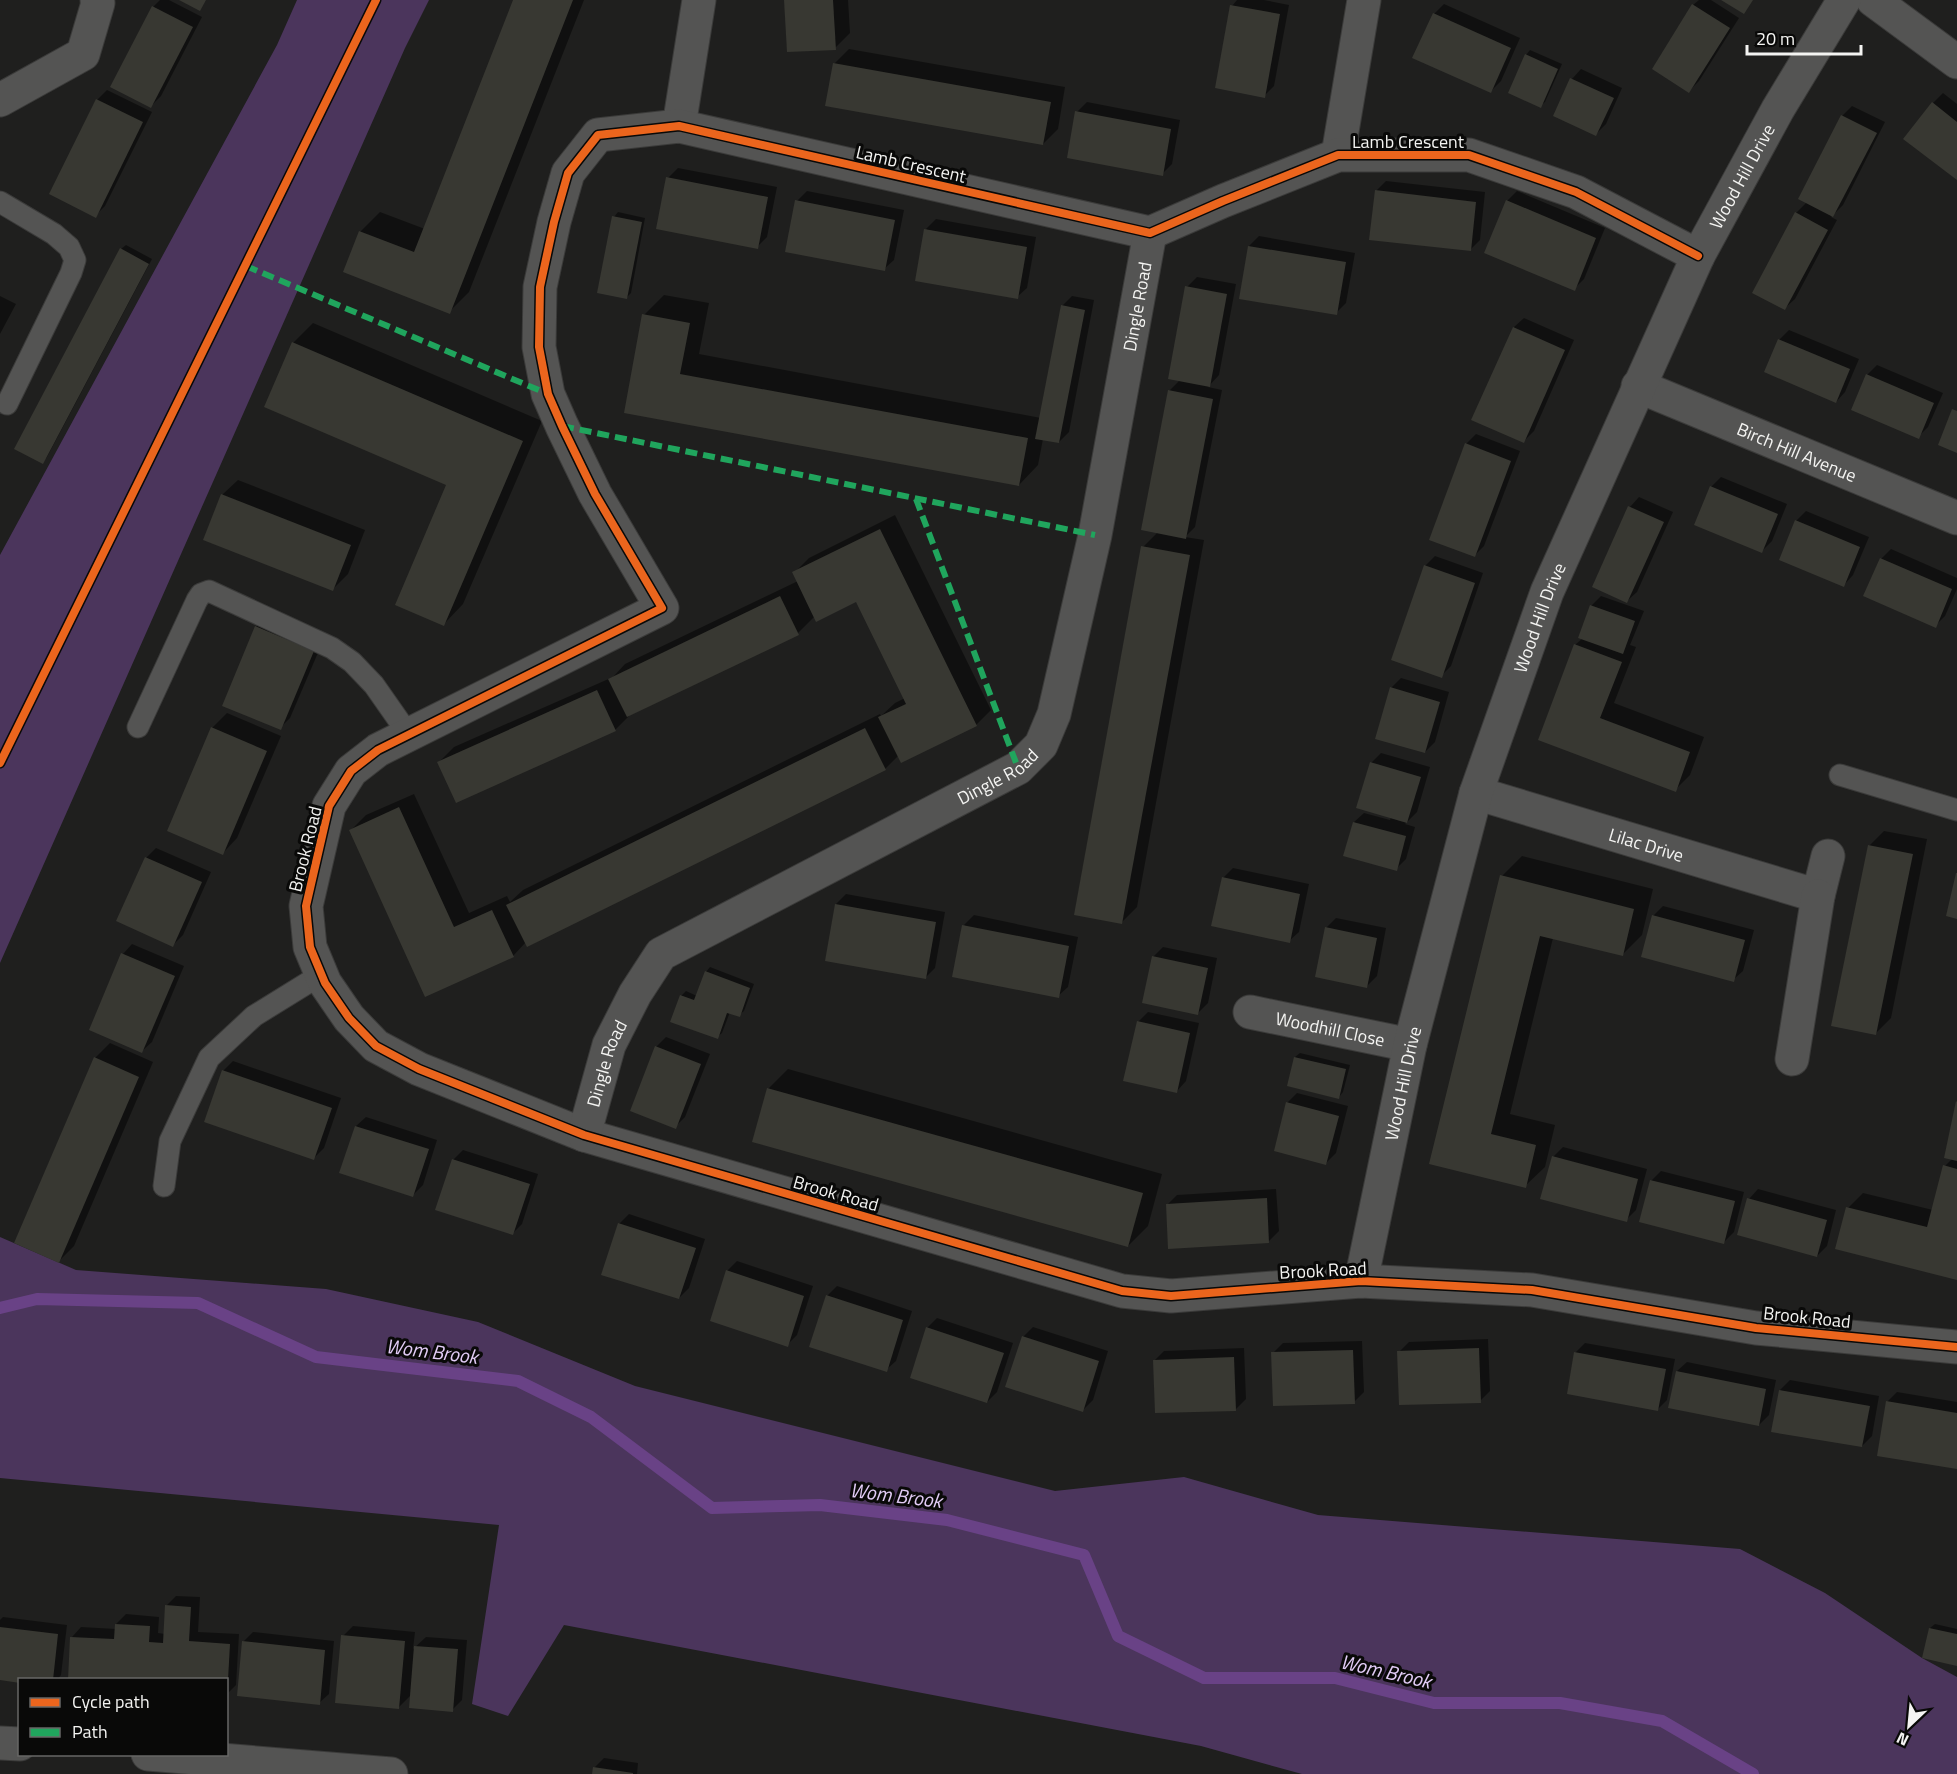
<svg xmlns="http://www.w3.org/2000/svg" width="1957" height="1774" font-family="'Titillium Web',sans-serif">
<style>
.green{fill:#4b355c}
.shadow{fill:#0007}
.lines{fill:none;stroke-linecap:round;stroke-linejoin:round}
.stream{stroke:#694286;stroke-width:12}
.building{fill:#383832}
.service-casing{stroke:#3b3b3a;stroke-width:23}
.minor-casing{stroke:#3b3b3a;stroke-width:35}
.service{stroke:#545453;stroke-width:21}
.minor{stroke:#545453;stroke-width:33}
.quiet{stroke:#20a55d;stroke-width:6;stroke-dasharray:12 6;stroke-linecap:butt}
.cycleway-casing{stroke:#090908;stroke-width:11}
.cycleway{stroke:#eb651d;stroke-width:8}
.labels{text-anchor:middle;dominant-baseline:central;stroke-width:6;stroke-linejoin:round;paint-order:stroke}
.street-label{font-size:18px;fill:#f4f4f2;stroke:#090908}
.water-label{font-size:20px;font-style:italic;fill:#e2ccf6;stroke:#090908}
</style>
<rect width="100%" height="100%" fill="#1f1f1e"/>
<g class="green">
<polygon points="297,0 429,0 405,48 0,963 0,555 277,45"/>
<polygon points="0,1237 76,1270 326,1289 478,1322 635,1386 1055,1491 1184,1477 1318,1515 1740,1549 1825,1593 1922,1658 1957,1677 1957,1774 1302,1774 1201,1746 564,1625 508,1716 472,1704 499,1525 0,1478"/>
</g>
<g class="shadow">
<polygon points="160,0 169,0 202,17 161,96 151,106 153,7"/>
<polygon points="515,0 584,0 469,292 449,312 360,232 380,212 425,229"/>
<polygon points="786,0 848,0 850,33 835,48"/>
<polygon points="1237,0 1264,0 1289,5 1274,86 1264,96 1232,6"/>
<polygon points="1699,0 1711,0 1739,18 1699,81 1689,91 1693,5"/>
<polygon points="1444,4 1520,38 1501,81 1491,91 1434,14"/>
<polygon points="849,49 1065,87 1058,129 1043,144 834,64"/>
<polygon points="1530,50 1562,64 1545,102 1540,106 1526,55"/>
<polygon points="1581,69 1622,88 1606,124 1596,134 1555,115 1572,79"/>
<polygon points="107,90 152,112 105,206 95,216 51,194 97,100"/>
<polygon points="1943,93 1957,104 1957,178 1933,103"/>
<polygon points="1087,102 1180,120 1172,164 1162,174 1077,112"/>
<polygon points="1852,106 1885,122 1843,205 1831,217 1837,220 1795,299 1785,308 1796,213 1807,202 1800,198 1842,116"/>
<polygon points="678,168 777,187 767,237 757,247 668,178"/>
<polygon points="1386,181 1485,192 1480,240 1470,250 1376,191"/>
<polygon points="807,191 904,210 894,260 884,269 797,201"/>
<polygon points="1517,191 1605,228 1584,279 1574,289 1507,201"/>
<polygon points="618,212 645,218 631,293 626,298 614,217"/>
<polygon points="936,219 1036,237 1027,288 1017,297 926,229"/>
<polygon points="1259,236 1355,253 1346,303 1336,313 1249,246"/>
<polygon points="126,245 152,259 47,457 43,462 121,249"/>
<polygon points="1197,277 1236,284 1219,375 1208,387 1222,390 1195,527 1185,537 1204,540 1137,907 1122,922 1143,547 1158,532 1169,391 1180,380 1187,287"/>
<polygon points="664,295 709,303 699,354 1041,418 1062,306 1072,296 1094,300 1069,432 1059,442 1043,439 1038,465 1019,485 626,412 644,315"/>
<polygon points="0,296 16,304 0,334"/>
<polygon points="1524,318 1574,340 1534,431 1524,441 1514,327"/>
<polygon points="313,323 542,421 463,604 444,624 448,485 293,343"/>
<polygon points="1789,330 1859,359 1845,392 1836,402 1779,340"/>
<polygon points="1877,365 1943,393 1928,427 1918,437 1867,375"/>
<polygon points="1476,434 1520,451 1484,546 1474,556 1466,444"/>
<polygon points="1721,477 1787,504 1772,541 1762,551 1711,487"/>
<polygon points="238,480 365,530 348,574 333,589 205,539 223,494"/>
<polygon points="1639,497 1673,512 1637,592 1627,601 1630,507"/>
<polygon points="1806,511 1869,537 1853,575 1844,585 1796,521"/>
<polygon points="895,515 991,710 976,725 902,761 899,755 885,769 526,942 513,956 426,995 351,830 366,815 414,794 469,913 507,896 510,902 523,890 880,714 881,716 895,703 905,698 856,600 815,616 798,633 630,715 615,730 439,762 454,747 613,677 625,664 798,581 794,573 809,558"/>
<polygon points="1891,549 1957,578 1957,589 1945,616 1935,626 1881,559"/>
<polygon points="1435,556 1483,573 1451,666 1441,676 1425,566"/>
<polygon points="1601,596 1644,611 1630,645 1636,647 1614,703 1704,737 1690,775 1675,790 1540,739 1576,644 1583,638 1591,606"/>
<polygon points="266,617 323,641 290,718 280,728 256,627"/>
<polygon points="1401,678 1449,692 1435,742 1425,752 1391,688"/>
<polygon points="227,713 281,736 237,838 223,853 212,728"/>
<polygon points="1381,753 1430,767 1417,812 1405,824 1415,827 1406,859 1396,869 1354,822 1364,813 1390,820 1391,817 1371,763"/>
<polygon points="1884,831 1927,839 1891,1018 1876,1033 1869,846"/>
<polygon points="156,848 211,872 183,935 173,945 146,858"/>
<polygon points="1522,856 1653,889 1642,935 1622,955 1553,938 1510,1114 1555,1125 1545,1167 1525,1186 1431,1163 1502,876"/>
<polygon points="1233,868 1309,884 1299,932 1289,941 1223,878"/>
<polygon points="846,894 945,912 935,968 925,978 836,904"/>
<polygon points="1663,906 1754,930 1743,971 1733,980 1653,916"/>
<polygon points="974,915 1078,937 1068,987 1058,996 964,925"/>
<polygon points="1336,918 1386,928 1377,976 1367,986 1326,928"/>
<polygon points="132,944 184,966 152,1042 142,1051 123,954"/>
<polygon points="1163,947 1217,958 1208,1003 1198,1013 1153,957"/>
<polygon points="710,967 754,984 744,1011 739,1015 730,1012 722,1033 717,1037 681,996 686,991 697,996 706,972"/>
<polygon points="1148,1012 1199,1023 1186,1081 1177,1091 1138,1022"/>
<polygon points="666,1037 710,1054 685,1117 675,1127 656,1047"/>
<polygon points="110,1043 153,1062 74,1246 59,1261 95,1058"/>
<polygon points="1300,1053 1350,1065 1343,1092 1339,1097 1295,1057"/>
<polygon points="233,1061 341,1098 324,1148 314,1158 223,1071"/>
<polygon points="788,1069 1162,1174 1148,1226 1128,1246 768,1089"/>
<polygon points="1297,1093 1348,1106 1336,1153 1326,1163 1287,1103"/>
<polygon points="1957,1104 1957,1279 1848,1208 1863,1193 1933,1210 1945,1166 1953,1158"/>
<polygon points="366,1117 437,1140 423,1185 413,1195 356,1126"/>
<polygon points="1563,1147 1647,1169 1636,1210 1626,1220 1553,1157"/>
<polygon points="463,1150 538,1174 522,1224 512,1234 453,1160"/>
<polygon points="1661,1171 1744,1192 1734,1232 1724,1242 1651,1181"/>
<polygon points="1276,1189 1279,1231 1269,1241 1167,1205 1177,1195"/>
<polygon points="1758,1189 1836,1210 1827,1246 1817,1256 1749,1199"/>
<polygon points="629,1214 705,1239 689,1288 679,1298 619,1224"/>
<polygon points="737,1261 813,1286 797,1335 787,1345 727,1271"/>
<polygon points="837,1286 912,1311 896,1361 886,1370 827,1296"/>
<polygon points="937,1318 1013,1343 997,1392 987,1402 927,1328"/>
<polygon points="1033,1327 1108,1351 1093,1400 1083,1410 1023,1337"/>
<polygon points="1488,1339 1490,1391 1480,1401 1399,1352 1409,1342"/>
<polygon points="1362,1341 1364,1392 1354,1402 1273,1353 1283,1343"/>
<polygon points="1585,1343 1675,1359 1667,1400 1658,1409 1575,1353"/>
<polygon points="1244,1348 1246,1399 1236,1409 1154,1361 1164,1351"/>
<polygon points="1687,1362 1776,1380 1769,1415 1759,1425 1677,1371"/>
<polygon points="1790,1380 1879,1396 1872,1436 1862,1446 1780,1390"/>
<polygon points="1897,1392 1957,1402 1957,1467 1887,1402"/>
<polygon points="176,1596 200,1597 198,1632 239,1634 236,1685 226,1695 226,1680 72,1637 81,1627 116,1629 116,1624 126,1614 159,1617 158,1633 165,1634 166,1606"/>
<polygon points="3,1617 67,1625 61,1675 57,1680 0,1679 0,1620"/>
<polygon points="1935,1624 1957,1629 1957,1664 1930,1628"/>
<polygon points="353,1626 415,1632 413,1649 426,1637 467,1640 462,1700 452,1710 412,1694 399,1707 343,1636"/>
<polygon points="253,1632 334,1641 329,1694 319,1703 243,1642"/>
<polygon points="604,1758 638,1763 637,1774 594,1774 594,1768"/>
</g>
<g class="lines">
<polyline class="stream" points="0,1308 37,1299 198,1303 316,1357 518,1381 591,1417 712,1508 820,1505 947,1520 1084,1555 1118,1636 1204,1678 1335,1678 1434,1703 1560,1703 1662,1721 1753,1774"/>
</g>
<g class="building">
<polygon points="179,0 206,0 200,11"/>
<polygon points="513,0 573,0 450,314 343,272 359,231 414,252"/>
<polygon points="784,0 833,0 836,50 787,52"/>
<polygon points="1721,0 1753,0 1744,14"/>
<polygon points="1692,4 1730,28 1689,93 1652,69"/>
<polygon points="1230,5 1280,14 1265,98 1215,88"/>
<polygon points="152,6 193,27 151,108 110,87"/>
<polygon points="1433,13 1511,48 1491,93 1412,58"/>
<polygon points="1525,54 1558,69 1541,108 1508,93"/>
<polygon points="833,63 1051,102 1043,145 825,106"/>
<polygon points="1570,78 1614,98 1596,136 1553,116"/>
<polygon points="96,99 143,122 96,218 49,194"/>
<polygon points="1932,102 1957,122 1957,180 1903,139"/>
<polygon points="1075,111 1171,129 1163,176 1067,158"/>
<polygon points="1841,115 1877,133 1833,217 1798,199"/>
<polygon points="666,177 768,197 758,249 656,229"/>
<polygon points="1375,190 1476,202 1471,251 1369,240"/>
<polygon points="795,200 895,220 885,271 785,252"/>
<polygon points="1506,200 1596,238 1575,291 1484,253"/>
<polygon points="1795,212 1828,230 1785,310 1752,293"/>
<polygon points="612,216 642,222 627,299 597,293"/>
<polygon points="924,229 1027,247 1018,299 915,281"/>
<polygon points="1248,246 1346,262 1337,315 1239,299"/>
<polygon points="120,248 149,264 43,464 14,449"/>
<polygon points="1185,286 1227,294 1210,387 1168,379"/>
<polygon points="1061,305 1085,310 1059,443 1035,439"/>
<polygon points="642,314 690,323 680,374 1028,438 1019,486 624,413"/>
<polygon points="1513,327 1565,350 1524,443 1471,420"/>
<polygon points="1778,339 1850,369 1836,403 1764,372"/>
<polygon points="292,342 523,441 444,626 395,605 446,485 264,407"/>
<polygon points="1866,374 1934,403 1919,439 1851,410"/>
<polygon points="1168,390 1213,399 1186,539 1141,530"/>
<polygon points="1952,409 1957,411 1957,453 1938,445"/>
<polygon points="1465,443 1511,461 1475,557 1429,540"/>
<polygon points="1710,486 1778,514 1762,553 1694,525"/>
<polygon points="221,494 351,545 333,591 203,540"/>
<polygon points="1628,506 1664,522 1627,603 1592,587"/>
<polygon points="1795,520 1860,547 1844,587 1779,560"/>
<polygon points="880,529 977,726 901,763 878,717 906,704 856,602 816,622 792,572"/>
<polygon points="1141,546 1190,555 1122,924 1074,915"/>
<polygon points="1880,558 1952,589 1936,628 1863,596"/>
<polygon points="1424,565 1475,583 1442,678 1391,660"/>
<polygon points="780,596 799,635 627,717 608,679"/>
<polygon points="1590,605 1635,621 1623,654 1578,638"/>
<polygon points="255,626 314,651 281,730 222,706"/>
<polygon points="1574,644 1622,662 1600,718 1690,752 1676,792 1538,740"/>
<polygon points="1390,687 1440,702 1425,753 1375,739"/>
<polygon points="597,690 616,731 456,803 437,762"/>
<polygon points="211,727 267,751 223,855 167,831"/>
<polygon points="865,728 886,770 527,947 506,905"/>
<polygon points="1370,762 1421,777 1407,823 1356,808"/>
<polygon points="399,807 454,927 492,910 514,957 425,997 349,830"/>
<polygon points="1353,822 1406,836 1397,871 1343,856"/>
<polygon points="1868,845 1913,854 1876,1035 1831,1026"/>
<polygon points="145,857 202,882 173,947 116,921"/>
<polygon points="1956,873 1957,873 1957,919 1946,916"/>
<polygon points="1500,875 1634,909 1623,956 1540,936 1491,1134 1536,1145 1526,1188 1429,1164"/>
<polygon points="1222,877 1300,894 1290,943 1211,926"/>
<polygon points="835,904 936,922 926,979 825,961"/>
<polygon points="1652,915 1745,940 1734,982 1641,957"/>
<polygon points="962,925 1069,946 1059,998 952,977"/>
<polygon points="1325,927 1377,938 1367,988 1315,977"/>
<polygon points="121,953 175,976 142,1053 89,1030"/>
<polygon points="1152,956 1208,968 1198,1015 1142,1003"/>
<polygon points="705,971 750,988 740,1017 727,1013 718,1039 670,1022 680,995 694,1000"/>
<polygon points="1137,1021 1190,1033 1177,1093 1123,1081"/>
<polygon points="655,1046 701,1064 676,1129 630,1111"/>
<polygon points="94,1057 139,1077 59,1263 14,1243"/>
<polygon points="1294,1057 1346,1069 1339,1099 1287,1086"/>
<polygon points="222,1070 332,1108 314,1160 204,1122"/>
<polygon points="767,1088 1143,1193 1128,1247 752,1142"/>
<polygon points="1956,1101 1957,1102 1957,1161 1944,1158"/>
<polygon points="1286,1102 1339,1116 1326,1165 1274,1151"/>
<polygon points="355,1126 429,1149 413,1197 339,1173"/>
<polygon points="1552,1156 1638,1179 1627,1222 1540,1199"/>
<polygon points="452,1159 530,1184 513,1235 435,1210"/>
<polygon points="1943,1165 1957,1169 1957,1280 1835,1249 1846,1207 1927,1227"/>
<polygon points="1650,1180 1735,1201 1724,1244 1639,1222"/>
<polygon points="1267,1198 1269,1243 1168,1249 1166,1204"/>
<polygon points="1747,1198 1827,1220 1817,1257 1737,1235"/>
<polygon points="618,1223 696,1248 679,1299 601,1275"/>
<polygon points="726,1270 804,1296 788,1347 710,1321"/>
<polygon points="826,1295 903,1320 887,1372 809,1347"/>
<polygon points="926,1327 1004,1353 987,1403 910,1378"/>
<polygon points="1022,1336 1099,1361 1083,1412 1005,1387"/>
<polygon points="1479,1348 1481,1403 1399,1405 1397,1351"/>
<polygon points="1353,1350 1355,1404 1273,1406 1271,1352"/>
<polygon points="1574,1352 1666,1369 1658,1411 1567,1394"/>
<polygon points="1234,1357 1236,1411 1155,1413 1153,1360"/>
<polygon points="1676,1371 1766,1389 1759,1426 1668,1408"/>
<polygon points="1779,1390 1870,1406 1862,1447 1771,1432"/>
<polygon points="1886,1401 1957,1413 1957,1469 1877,1456"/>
<polygon points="165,1605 191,1607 189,1641 230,1644 228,1680 68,1680 70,1637 114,1639 115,1624 150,1626 149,1642 163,1643"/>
<polygon points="0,1627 58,1634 53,1680 20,1680 20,1683 0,1680"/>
<polygon points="1929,1628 1957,1634 1957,1666 1922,1658"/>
<polygon points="341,1635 405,1641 399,1709 335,1703"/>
<polygon points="242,1641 325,1650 320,1705 237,1696"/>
<polygon points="414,1646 458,1649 453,1712 409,1708"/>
<polygon points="593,1767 633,1773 633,1774 592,1774"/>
</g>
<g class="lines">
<g class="service-casing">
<g id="service">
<polyline points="0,202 54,234 69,247 75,260 71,273 7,404"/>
<polyline points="138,727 197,600 201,594 209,591 332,648 352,662 374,685 409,735"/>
<polyline points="1840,775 1957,810"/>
<polyline points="164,1186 170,1141 209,1058 254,1016 322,974"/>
</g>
</g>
<g class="minor-casing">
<g id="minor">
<polyline points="1873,0 1957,62"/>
<polyline points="0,100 83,54 98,3 97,0"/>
<polyline points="679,126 699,0"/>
<polyline points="1338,155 1364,0"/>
<polyline points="1698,256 1576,192 1469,155 1338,155 1223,201 1150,233 679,126 598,135 568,173 554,222 540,287 539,347 548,394 562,426 595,494 662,608 378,750 351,771 329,806 306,906 310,947 325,983 349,1018 376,1046 419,1069 584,1135 1122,1291 1171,1296 1361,1281 1532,1290 1756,1328 1957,1347"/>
<path id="s1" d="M1638,386L1957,518"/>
<path id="s2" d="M1476,793L1818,896L1828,856"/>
<path id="s3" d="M1250,1012L1410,1045"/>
<polyline points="1792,1059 1818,896"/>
<path id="s4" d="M584,1135L609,1045L635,994L661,954L1018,768L1041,745L1054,714L1095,535L1150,233"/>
<path id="s5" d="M1361,1281L1410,1045L1476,793L1547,592L1698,256L1778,109L1844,0"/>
<polyline points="0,1743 20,1744"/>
<polyline points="148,1754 391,1774"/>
</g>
</g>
<use href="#service" class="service"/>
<use href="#minor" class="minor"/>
<g class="quiet">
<polyline points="246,266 548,394"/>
<polyline points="562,426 1095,535"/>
<polyline points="916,499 1018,768"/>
</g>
<g class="cycleway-casing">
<g id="cycleway">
<polyline points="1698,256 1576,192 1469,155 1338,155 1223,201 1150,233 679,126 598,135 568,173 554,222 540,287 539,347 548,394 562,426 595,494 662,608 378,750 351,771 329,806 306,906 310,947 325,983 349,1018 376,1046 419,1069 584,1135 1122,1291 1171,1296 1361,1281 1532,1290 1756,1328 1957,1347"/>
<polyline points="0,763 376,0"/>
</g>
</g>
<use href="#cycleway" class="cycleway"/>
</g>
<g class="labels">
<g class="street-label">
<text x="1408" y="141">Lamb Crescent</text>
<text transform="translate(911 164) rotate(13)">Lamb Crescent</text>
<text stroke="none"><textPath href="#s5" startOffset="1174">Wood Hill Drive</textPath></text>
<text stroke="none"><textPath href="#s4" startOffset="1083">Dingle Road</textPath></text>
<text stroke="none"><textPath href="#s1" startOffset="172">Birch Hill Avenue</textPath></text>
<text stroke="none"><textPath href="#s5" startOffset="688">Wood Hill Drive</textPath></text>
<text stroke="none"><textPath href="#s4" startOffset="579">Dingle Road</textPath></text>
<text stroke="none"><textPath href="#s2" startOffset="178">Lilac Drive</textPath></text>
<text transform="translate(305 849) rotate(-76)">Brook Road</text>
<text stroke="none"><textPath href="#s3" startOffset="82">Woodhill Close</textPath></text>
<text stroke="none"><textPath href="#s4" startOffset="75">Dingle Road</textPath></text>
<text stroke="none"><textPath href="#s5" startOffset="202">Wood Hill Drive</textPath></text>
<text transform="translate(836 1193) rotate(16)">Brook Road</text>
<text transform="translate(1323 1270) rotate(-3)">Brook Road</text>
<text transform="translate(1807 1317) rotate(6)">Brook Road</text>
</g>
<g class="water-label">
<text transform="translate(432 1351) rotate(7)">Wom Brook</text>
<text transform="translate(896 1495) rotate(7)">Wom Brook</text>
<text transform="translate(1386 1671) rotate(13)">Wom Brook</text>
</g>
</g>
<rect x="18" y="1678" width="210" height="78" fill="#090908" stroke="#676766" stroke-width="1.5"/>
<rect x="30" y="1698" width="30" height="9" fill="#eb651d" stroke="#676766" stroke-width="1.5"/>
<text x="72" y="1708" font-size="18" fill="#f4f4f2">Cycle path</text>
<rect x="30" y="1728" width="30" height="9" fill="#20a55d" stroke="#676766" stroke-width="1.5"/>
<text x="72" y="1738" font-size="18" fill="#f4f4f2">Path</text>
<g transform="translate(1909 1726) rotate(206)" stroke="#090908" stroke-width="4.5" paint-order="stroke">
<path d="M0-4.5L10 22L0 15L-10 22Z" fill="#f4f4f2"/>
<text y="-9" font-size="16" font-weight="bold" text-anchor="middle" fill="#f4f4f2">N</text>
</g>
<path d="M1747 45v9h114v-9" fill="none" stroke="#f4f4f2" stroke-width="3"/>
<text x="1756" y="45" font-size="18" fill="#f4f4f2" stroke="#090908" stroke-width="4.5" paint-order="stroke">20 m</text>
</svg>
